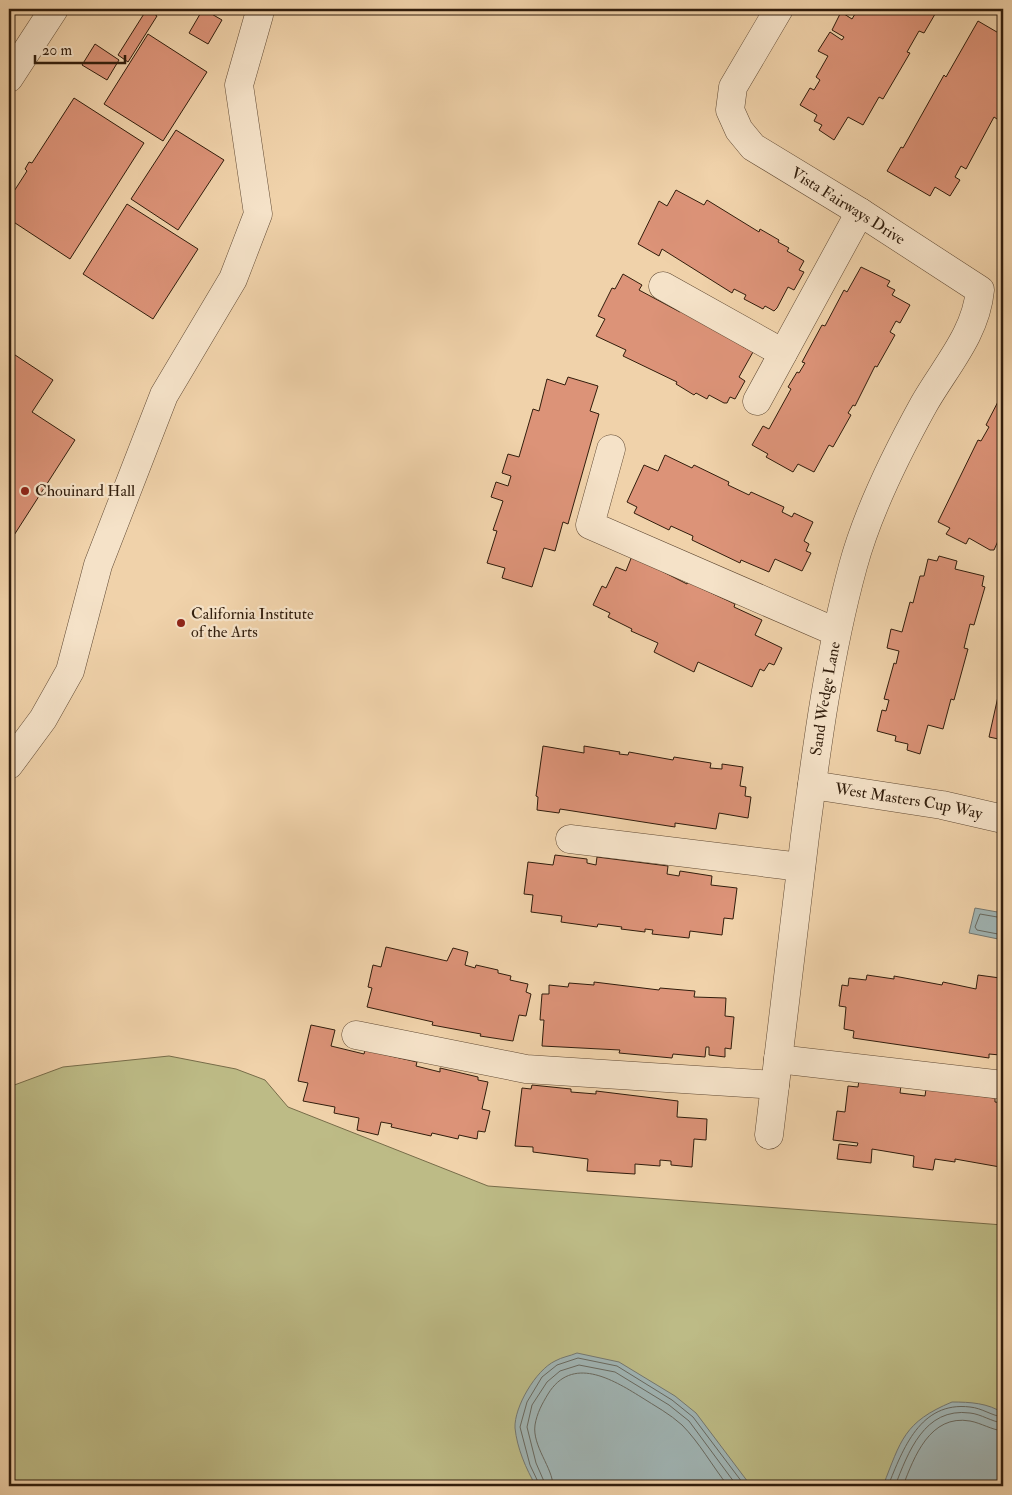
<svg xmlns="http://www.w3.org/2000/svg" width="1012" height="1495" font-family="'IM FELL Double Pica',serif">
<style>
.green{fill:#bdbb86;stroke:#776c49}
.water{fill:#a0b5b5;stroke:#747871}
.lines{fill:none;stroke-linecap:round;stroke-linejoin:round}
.shore{stroke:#686960;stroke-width:1}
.building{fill:#dc9378;stroke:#311d0c}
.minor-casing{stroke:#614a34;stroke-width:29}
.minor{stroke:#f5e2c8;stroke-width:28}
.poi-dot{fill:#8f2418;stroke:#f5e2c8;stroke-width:2}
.labels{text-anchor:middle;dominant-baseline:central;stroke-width:4.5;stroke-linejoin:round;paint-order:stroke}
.street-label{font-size:16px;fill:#311d0c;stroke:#f5e2c8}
.poi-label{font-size:16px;fill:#311d0c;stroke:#f5e2c8;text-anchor:start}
</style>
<rect width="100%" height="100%" fill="#f0d2aa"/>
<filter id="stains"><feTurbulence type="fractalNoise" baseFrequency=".004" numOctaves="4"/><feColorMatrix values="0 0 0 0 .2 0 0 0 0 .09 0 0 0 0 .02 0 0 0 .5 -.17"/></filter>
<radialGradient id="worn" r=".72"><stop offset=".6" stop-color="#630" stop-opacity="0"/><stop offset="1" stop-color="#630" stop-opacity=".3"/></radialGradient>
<polygon class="green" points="169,1056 236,1069 265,1080 288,1107 488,1186 1003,1225 1003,1486 9,1486 9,1087 63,1067"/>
<g class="water">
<polygon points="975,908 1003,913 1003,940 969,933"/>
<path d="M577,1353L619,1362L675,1396L696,1413L751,1486H536C526,1469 517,1448 515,1428C514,1407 536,1370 555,1361C562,1357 570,1356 577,1353Z"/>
<path d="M952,1402C970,1402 988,1403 1003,1413V1486H883C901,1440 904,1422 952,1402Z"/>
</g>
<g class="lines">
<g class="shore">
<polyline points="1003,918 980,914 975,927 977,930 1003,935"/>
<polyline points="540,1486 530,1465 520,1427 527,1402 542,1377 557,1365 578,1358 617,1366 672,1400 693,1417 745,1486"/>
<polyline points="546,1486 536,1463 527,1427 532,1405 547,1382 560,1371 579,1365 615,1372 669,1405 689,1421 737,1486"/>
<path d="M553,1486C553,1468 532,1446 535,1425C537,1413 542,1404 548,1394C572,1355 612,1379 641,1397C655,1406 670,1414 682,1425C699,1442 713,1467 728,1486"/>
<path d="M888,1486C903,1449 920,1401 970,1407C982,1408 992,1416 1003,1417"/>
<path d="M895,1486C908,1453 924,1407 970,1413C981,1414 992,1422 1003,1423"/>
<path d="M903,1486C914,1457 930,1414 970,1421C981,1423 992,1430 1003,1431"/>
</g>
</g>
<g class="building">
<polygon points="147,9 157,16 128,62 118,55"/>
<polygon points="203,9 222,20 208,44 189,33"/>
<polygon points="858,9 938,9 924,33 919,31 907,52 910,53 883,99 879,97 863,125 848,117 834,140 819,130 822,125 814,121 817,115 800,105 810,88 814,90 820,80 816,77 828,56 818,51 830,32 842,40 844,37 832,30 841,12 852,19"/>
<polygon points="978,21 1002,35 1003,32 1003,109 997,119 994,117 966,169 961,166 955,177 960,180 950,196 935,187 930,196 887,171 901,147 903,148 944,75 946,77"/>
<polygon points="148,34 207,72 163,141 104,104"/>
<polygon points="95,44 119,60 107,80 82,65"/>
<polygon points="74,98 144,143 70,259 9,219 9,199 27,171 25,169 29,162 32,163"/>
<polygon points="176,130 224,160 178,230 131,199"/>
<polygon points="676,190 704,205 707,200 759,232 760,229 779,240 778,242 789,248 787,251 804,261 799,270 804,272 794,290 788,287 777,308 774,311 765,306 763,309 744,299 746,295 734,289 732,293 662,249 659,256 638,244 659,201 667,206"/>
<polygon points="1003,202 1003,212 998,208"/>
<polygon points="127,204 198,249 153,319 83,274"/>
<polygon points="861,267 890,281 887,286 895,290 892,295 910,305 900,323 896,321 890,332 895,335 877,367 875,366 855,406 853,405 848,413 851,415 833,447 829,445 814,472 798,464 793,472 766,457 768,454 752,445 763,426 769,429 791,389 788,387 797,372 799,373 805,363 802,362 822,325 825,326 844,290 847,292"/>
<polygon points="623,274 642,285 639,290 680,312 682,310 744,344 742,346 753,352 739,377 745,381 735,399 730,397 727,403 724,403 709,395 707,399 696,393 694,395 676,384 677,382 623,356 626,350 596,336 605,319 598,316 612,288 615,289"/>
<polygon points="9,351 53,380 32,412 75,440 9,543"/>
<polygon points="568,377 598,386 590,411 599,414 568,524 563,522 555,551 544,548 532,587 502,578 505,568 487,563 497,531 493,530 503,501 491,497 496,482 508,486 511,476 502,473 508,454 519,457 533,409 539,411 547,379 565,385"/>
<polygon points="1003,392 1003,538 1001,542 998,541 994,550 990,550 969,538 966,544 946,534 950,528 938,522 978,440 981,441 989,427 986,425"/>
<polygon points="665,455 692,468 694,465 729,482 728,485 749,495 751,492 784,507 782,512 792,517 794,513 813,522 804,541 809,544 806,551 811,553 802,571 775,559 769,572 741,560 740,563 692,540 693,536 671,526 669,530 634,513 637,507 627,502 644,465 658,471"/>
<polygon points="632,556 687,584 688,582 735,604 734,607 762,620 755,635 782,648 774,665 769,663 764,671 760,669 752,687 698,662 694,672 654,652 658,643 631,631 632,629 608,617 610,613 593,605 602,586 606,588 616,567 626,571"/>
<polygon points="939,556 957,561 955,569 984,576 982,586 985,587 974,625 970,624 964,648 968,649 954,700 951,699 943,729 928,725 920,754 907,750 908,744 895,741 896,736 877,731 882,710 886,711 889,700 884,699 894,663 896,664 899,651 887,648 891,629 902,632 910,602 913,603 920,576 924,576 928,559 937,561"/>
<polygon points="1003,674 1003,740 989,737"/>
<polygon points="543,746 584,753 584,746 620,752 619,754 628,755 629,752 673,760 674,757 711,763 710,768 722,769 722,764 743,767 740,786 746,787 745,796 751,797 748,818 719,813 716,829 675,823 675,827 560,809 559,813 537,810 538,797 536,796"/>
<polygon points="555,855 587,859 587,863 596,865 597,857 668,866 667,874 679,876 680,871 712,876 711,885 737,888 733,919 724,918 722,935 690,931 689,938 652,934 653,930 645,929 645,932 621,929 622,927 598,924 597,927 561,922 562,916 531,912 533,895 524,894 528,862 553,865"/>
<polygon points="386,947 447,961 453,948 468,952 465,965 475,968 476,965 498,970 498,973 511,976 510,980 528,984 526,992 531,994 526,1016 519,1015 513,1041 480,1036 481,1034 432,1025 433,1022 367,1007 372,988 368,987 373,965 381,967"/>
<polygon points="867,975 894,979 894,976 942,985 943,982 976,989 978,975 1000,978 999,989 1003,989 1003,1035 1000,1055 989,1054 989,1058 853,1038 854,1031 844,1029 846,1007 839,1006 842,985 848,986 849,978 866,980"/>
<polygon points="594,982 659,990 660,988 695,991 694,997 726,998 725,1016 734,1017 731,1049 725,1048 725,1057 709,1055 709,1047 706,1047 705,1057 673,1054 672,1058 619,1053 620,1050 542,1046 544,1020 540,1020 542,994 549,994 549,985 568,987 569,983 594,985"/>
<polygon points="311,1025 335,1030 331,1046 364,1054 365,1050 417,1062 416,1066 440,1072 440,1068 478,1077 478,1080 488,1082 482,1109 490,1111 485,1132 478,1131 477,1139 459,1135 458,1139 432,1133 431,1136 391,1127 392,1124 381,1122 378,1135 357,1130 359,1118 334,1113 335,1107 303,1101 308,1083 298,1081"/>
<polygon points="859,1080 901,1086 900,1093 925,1096 926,1089 995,1098 995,1102 1003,1103 1000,1167 955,1159 955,1162 935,1159 933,1170 913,1167 914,1156 872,1149 871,1163 837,1159 839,1144 857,1146 858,1143 833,1140 837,1111 845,1112 848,1086 858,1087"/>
<polygon points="532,1085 571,1089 571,1092 596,1094 596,1091 678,1101 677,1117 707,1119 706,1140 694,1139 692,1167 671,1165 671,1161 660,1160 660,1166 635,1164 635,1174 587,1171 588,1159 533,1152 533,1147 515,1146 522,1088 531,1089"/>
</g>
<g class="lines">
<g class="minor-casing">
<g id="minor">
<polyline points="9,78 54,9"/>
<polyline points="663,286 783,353"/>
<polyline points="757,401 860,212"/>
<polyline points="611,449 590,525 836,632"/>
<polyline points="9,765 43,719 70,671 98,565 164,395 233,279 258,214 239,85 259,15"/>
<path id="s1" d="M812,785L942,805L1003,819"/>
<polyline points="570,839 801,867"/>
<polyline points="356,1035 526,1069 775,1085"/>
<polyline points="778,1059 1003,1085"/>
<path id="s2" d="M769,1135C781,1035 793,936 805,836C817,745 829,654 853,566C867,514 898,451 924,404C945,367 976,334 980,290L860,212L753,147L739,130L730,110L733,87L779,9"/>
</g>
</g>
<use href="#minor" class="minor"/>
</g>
<g class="poi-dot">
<circle cx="25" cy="491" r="5"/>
<circle cx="181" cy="623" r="5"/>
</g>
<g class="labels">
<g class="street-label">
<text transform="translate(848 206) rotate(32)">Vista Fairways Drive</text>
<text stroke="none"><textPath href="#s2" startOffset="440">Sand Wedge Lane</textPath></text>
<text stroke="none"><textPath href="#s1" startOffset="98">West Masters Cup Way</textPath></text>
</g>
<g class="poi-label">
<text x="35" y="491">Chouinard Hall</text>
<text x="191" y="614">California Institute<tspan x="191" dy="18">of the Arts</tspan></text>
</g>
</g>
<rect width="1012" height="1495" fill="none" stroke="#f0d2aa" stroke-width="30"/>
<rect x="10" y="10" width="992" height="1475" fill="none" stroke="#311d0c" stroke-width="2.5"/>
<rect x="15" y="15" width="982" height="1465" fill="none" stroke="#311d0c"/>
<path d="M35 55v8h90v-8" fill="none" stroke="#311d0c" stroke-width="2.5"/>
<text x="42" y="55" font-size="15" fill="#311d0c" stroke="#f5e2c8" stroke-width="4" paint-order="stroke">20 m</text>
<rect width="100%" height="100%" filter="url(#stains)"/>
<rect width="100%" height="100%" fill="url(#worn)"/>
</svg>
